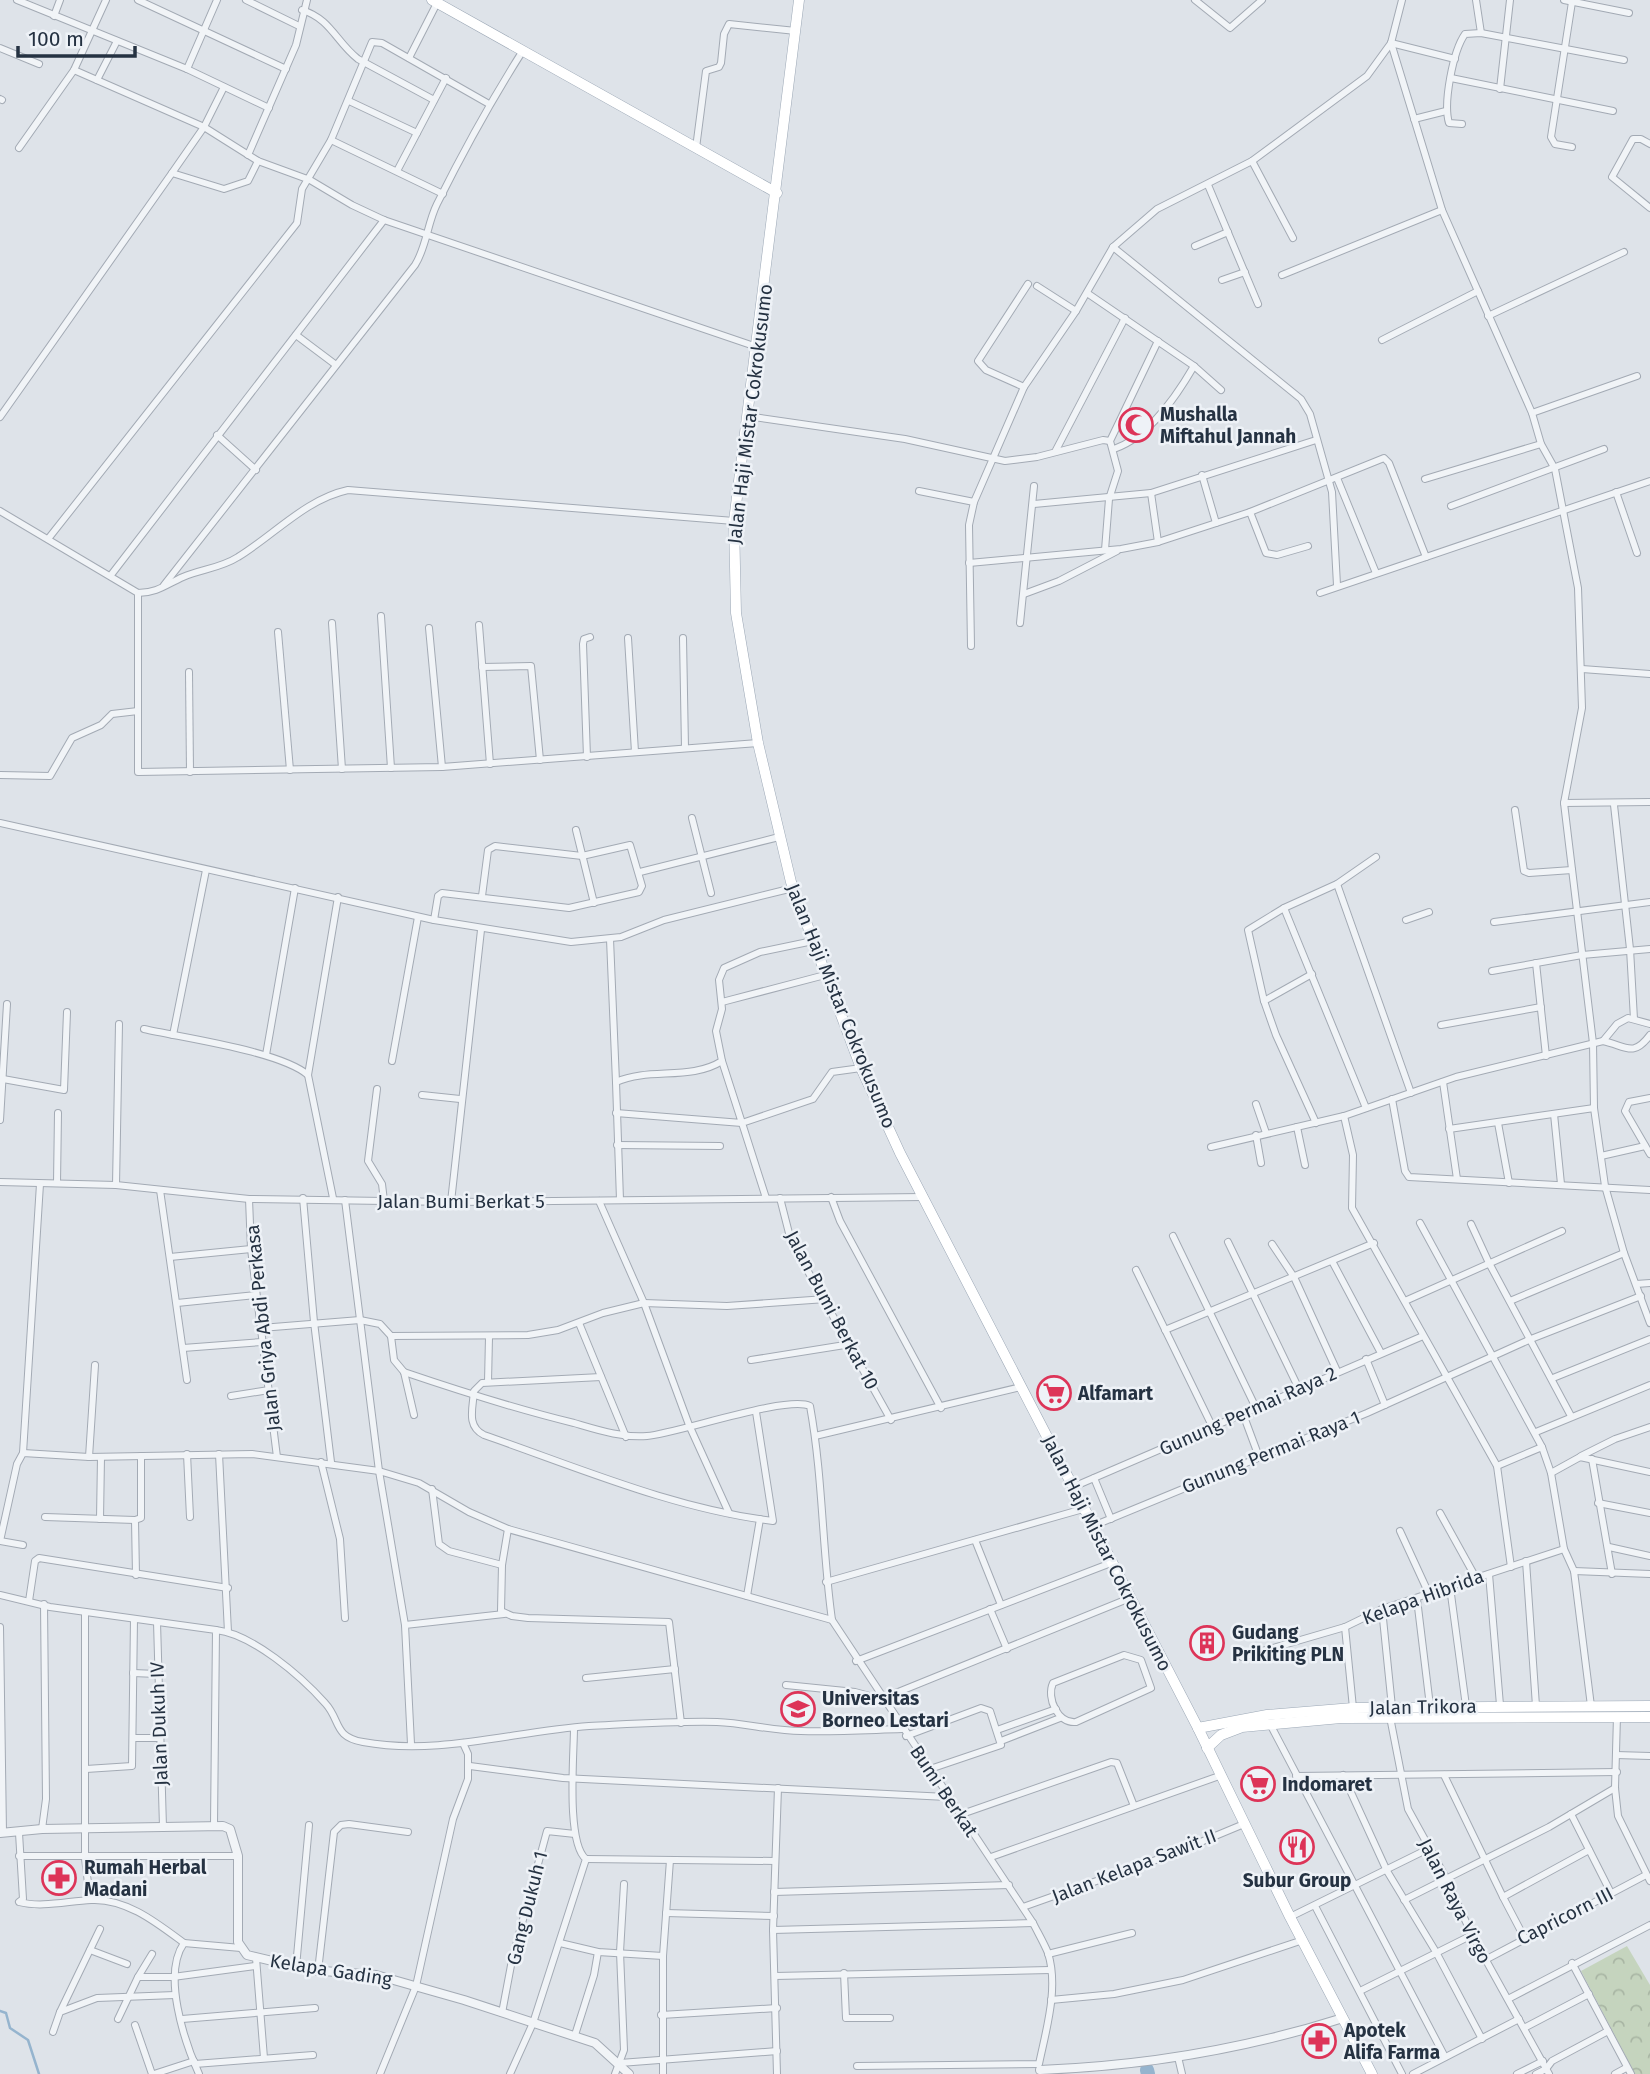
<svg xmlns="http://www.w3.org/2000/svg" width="1650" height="2074" font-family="'Fira Sans',sans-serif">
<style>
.park{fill:url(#park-crowns)}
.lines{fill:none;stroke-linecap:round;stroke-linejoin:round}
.stream{stroke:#95b4ce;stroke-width:2.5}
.river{stroke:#95b4ce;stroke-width:14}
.minor-casing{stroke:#a3aab4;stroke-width:8}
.tertiary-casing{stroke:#a3aab4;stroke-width:10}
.primary-casing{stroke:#9ca8b6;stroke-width:11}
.minor{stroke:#f1f4f7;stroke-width:6}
.tertiary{stroke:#f1f4f7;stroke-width:8}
.primary{stroke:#fff;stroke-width:10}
.labels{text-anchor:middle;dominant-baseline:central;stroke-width:5;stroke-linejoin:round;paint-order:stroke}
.street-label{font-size:19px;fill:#253242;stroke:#eef2f7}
.poi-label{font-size:19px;font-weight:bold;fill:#253242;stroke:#eef2f7;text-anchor:start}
</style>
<defs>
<pattern id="park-crowns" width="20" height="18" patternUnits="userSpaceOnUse" patternTransform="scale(1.75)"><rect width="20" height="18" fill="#c5d4be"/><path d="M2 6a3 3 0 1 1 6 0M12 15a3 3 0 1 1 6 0" fill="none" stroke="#a9b6a4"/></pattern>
</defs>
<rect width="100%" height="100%" fill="#dee3e9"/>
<polygon class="park" points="1627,1946 1650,1985 1650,2074 1635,2074 1581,1971"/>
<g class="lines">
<polyline class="stream" points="0,2011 6,2013 10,2028 28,2040 39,2074"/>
<polyline class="river" points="1147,2070 1148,2074"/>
<g class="minor-casing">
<g id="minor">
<polyline points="17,0 187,69 269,108"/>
<polyline points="138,0 286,69"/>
<polyline points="246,0 299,26"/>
<polyline points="1195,0 1230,28 1262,0"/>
<polyline points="1476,0 1481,33"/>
<polyline points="1564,0 1629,13"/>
<path d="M302,10C331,19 336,42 358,59L434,100"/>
<polyline points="54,16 60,0"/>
<polyline points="1391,43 1442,210 1532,413 1541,444 1555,469 1578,588 1582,708 1564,803 1593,1043 1594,1108 1605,1186 1624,1253 1650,1323"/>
<polyline points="1391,43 1455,59"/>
<polyline points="0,48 39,64"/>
<polyline points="409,58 437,3"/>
<polyline points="187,69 217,0"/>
<polyline points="74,70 204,127 258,161 310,180 352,205 384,220 754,346"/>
<polyline points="1451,78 1613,111"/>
<polyline points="97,80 117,41"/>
<polyline points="1500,89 1510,0"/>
<polyline points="0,99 2,100"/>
<polyline points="349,101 417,133"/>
<polyline points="1414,119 1446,111"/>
<path d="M1462,124L1449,123C1443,103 1453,51 1465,34L1481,33L1624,60"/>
<polyline points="331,140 443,194"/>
<polyline points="1650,144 1641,139 1633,139 1612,177 1650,208"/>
<polyline points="1572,147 1555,144 1551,137 1572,2"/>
<polyline points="19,148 74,70 106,0"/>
<polyline points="696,148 706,71 719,67 721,63 724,34 729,24 796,31"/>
<polyline points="248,155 296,45 307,0"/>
<polyline points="1252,161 1293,238"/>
<polyline points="397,171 446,78"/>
<polyline points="172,173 204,127 224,87"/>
<polyline points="1208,185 1258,304"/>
<polyline points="1195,246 1228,232"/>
<polyline points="1113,247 1301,399 1310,414 1332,492 1337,585"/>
<polyline points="1282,275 1442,210"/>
<polyline points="1222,280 1245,272"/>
<polyline points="1037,286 1076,311"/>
<polyline points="1087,293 1194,366 1221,390"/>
<polyline points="1488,316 1624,252"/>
<polyline points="296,335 336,365"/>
<polyline points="1382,340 1478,291"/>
<polyline points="1024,387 986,370 978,361 1028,284"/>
<polyline points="1532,413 1637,376"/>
<polyline points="747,416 905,439 1005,461 1037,457 1103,440 1110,441"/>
<polyline points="0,417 172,173 224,189 248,181 258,161"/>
<polyline points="217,435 256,470"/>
<path d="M1114,449C1149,437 1176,397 1194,366"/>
<polyline points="1056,450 1125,318"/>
<polyline points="1202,475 1216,523"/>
<polyline points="1337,478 1376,573"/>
<polyline points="1425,479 1541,444"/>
<polyline points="919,491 974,502"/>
<polyline points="1616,492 1637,553"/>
<polyline points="1151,493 1158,542"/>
<polyline points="1034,504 1151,493 1316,440"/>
<polyline points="1451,506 1604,449"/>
<path d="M0,511L138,593C157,593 167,584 183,577C202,569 221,568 238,557C274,535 306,499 348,490L734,521"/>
<polyline points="1250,512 1266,553 1277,555 1308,546"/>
<polyline points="48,539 297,223 302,189 331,140 372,42 382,43 489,104"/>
<polyline points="1105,550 1109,499 1118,471 1110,441 1158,341"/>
<polyline points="969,563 1121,549 1158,542 1250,512 1384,458 1389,463 1426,557"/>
<polyline points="111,575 384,220"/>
<path d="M164,585L415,265C427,246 427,224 437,204C463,152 491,101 522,52"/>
<polyline points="138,593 138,772 442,767 758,743"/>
<polyline points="1320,593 1650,481"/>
<polyline points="1024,594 1059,581 1117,551"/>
<polyline points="381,616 391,768"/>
<polyline points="332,623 342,769"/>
<polyline points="1020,623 1034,486"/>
<polyline points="479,625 490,764"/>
<polyline points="429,628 442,767"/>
<polyline points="278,632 290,770"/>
<polyline points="628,638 635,752"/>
<polyline points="683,638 685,748"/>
<polyline points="971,646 969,525 974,502 1024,387 1076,311 1113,247 1157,209 1252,161 1367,76 1391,43 1402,0"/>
<polyline points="482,667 531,666 540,760"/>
<polyline points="1582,669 1650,674"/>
<polyline points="189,672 190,772"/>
<polyline points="587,757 583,644 584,639 590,637"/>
<polyline points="0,775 50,776 72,738 101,725 112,714 138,711"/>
<polyline points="1564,803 1650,802"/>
<polyline points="1614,805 1630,949 1634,1019"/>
<polyline points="1515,810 1524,871 1529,873 1572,870"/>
<polyline points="692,818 711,893"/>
<polyline points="0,823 434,920 571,942 621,937 664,920 793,888"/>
<polyline points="576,830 594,903"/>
<polyline points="640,872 779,837"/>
<polyline points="1337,884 1411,1093"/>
<polyline points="1284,908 1366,1108"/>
<polyline points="434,920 438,896 442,893 569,908 639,892 642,886 630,845 582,856 495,846 488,850 482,896"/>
<polyline points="1406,920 1429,912"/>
<polyline points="1494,922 1650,902"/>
<polyline points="610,939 616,1082"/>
<polyline points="1536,963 1546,1056"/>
<polyline points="1492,971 1582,955 1650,949"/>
<polyline points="1264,1001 1312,974"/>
<polyline points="722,1002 825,975"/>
<path d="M1650,1024L1628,1018L1617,1024L1603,1041C1626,1046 1633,1058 1650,1035"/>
<polyline points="1441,1025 1541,1007"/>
<path d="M144,1029C183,1038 280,1051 308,1075L333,1198"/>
<polyline points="173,1035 206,870"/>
<polyline points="266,1055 295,888"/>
<polyline points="392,1061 418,917"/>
<polyline points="308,1075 338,897"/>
<polyline points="3,1079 64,1090 67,1012"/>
<polyline points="1443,1082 1457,1179"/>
<polyline points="377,1089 368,1161 382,1184 384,1201"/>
<polyline points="422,1095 460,1099"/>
<polyline points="1650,1098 1629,1102 1625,1111 1650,1154"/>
<polyline points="1392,1099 1405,1171 1409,1177 1650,1190"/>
<polyline points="1256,1104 1266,1133"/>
<polyline points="616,1113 742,1123 722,1061"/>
<polyline points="1554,1114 1561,1184"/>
<polyline points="1344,1116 1353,1155 1352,1208 1497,1466 1511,1567"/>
<polyline points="0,1120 7,1004"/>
<polyline points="1316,1123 1276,1035 1264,1001 1248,930 1284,908 1337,884 1376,857"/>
<polyline points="1498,1123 1509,1183"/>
<polyline points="1297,1127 1305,1165"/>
<polyline points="1449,1129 1594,1108"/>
<polyline points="1256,1135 1261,1163"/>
<polyline points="617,1145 720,1146"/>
<polyline points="1211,1147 1344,1116 1456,1077 1603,1041"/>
<polyline points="1601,1156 1645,1146"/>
<polyline points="0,1182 116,1185 249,1199 451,1202 924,1197"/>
<polyline points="57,1183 58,1113"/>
<polyline points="116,1185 119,1024"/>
<polyline points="160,1190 187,1380"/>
<polyline points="831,1197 840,1221 941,1408"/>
<polyline points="303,1198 314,1322 331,1462"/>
<polyline points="766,1198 742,1123 813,1099 832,1072 861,1068"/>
<polyline points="780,1198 791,1241 891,1420"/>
<polyline points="249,1199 251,1249 277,1457"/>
<polyline points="345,1200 379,1471 405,1625"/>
<path d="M620,1200L616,1082C650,1067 690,1081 722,1061L716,1031L722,1009L719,980L724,968L760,952L813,941"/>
<polyline points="599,1201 644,1303 689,1425 729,1513"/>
<polyline points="451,1202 481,930"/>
<polyline points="1420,1223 1542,1447"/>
<polyline points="1471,1224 1489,1263 1571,1416"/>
<polyline points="1173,1236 1256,1408"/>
<polyline points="1228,1242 1299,1389"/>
<polyline points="1272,1244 1294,1277 1337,1371"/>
<polyline points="170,1257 251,1249"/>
<polyline points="1332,1261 1381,1353"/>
<polyline points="1136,1270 1213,1428"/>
<polyline points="1636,1284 1650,1283"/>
<polyline points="1405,1301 1562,1231"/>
<polyline points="1510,1301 1624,1253"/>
<polyline points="177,1303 256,1295"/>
<polyline points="579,1323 626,1437"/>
<polyline points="261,1328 360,1320 380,1324 391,1336 394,1360 404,1372 414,1415"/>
<polyline points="1165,1330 1374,1243"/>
<polyline points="391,1336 528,1335 558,1330 603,1313 644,1303 727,1306 826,1299"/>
<polyline points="183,1348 262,1342"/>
<polyline points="1366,1359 1385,1405"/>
<polyline points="751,1360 851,1344"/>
<path d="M404,1372C460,1391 516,1409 574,1423C598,1430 622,1438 647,1436C679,1433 787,1395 810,1406C823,1477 822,1549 832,1620L1033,1923C1038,1933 1044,1943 1048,1953C1059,1988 1046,2030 1039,2064L857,2066"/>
<path d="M601,1377L482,1383L474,1391C473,1408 466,1426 484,1435C577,1467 674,1509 773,1521L756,1412"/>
<polyline points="1553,1378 1650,1339"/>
<polyline points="488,1382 489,1337"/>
<polyline points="231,1396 269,1390"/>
<polyline points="1243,1414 1259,1457"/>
<polyline points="1536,1432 1650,1385"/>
<polyline points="815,1436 1021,1387"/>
<polyline points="23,1453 40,1184"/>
<polyline points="187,1454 190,1517"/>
<polyline points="219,1454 228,1632"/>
<polyline points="1581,1456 1615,1439 1650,1427"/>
<polyline points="89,1457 95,1365"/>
<polyline points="1592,1459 1612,1574"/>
<polyline points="321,1462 340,1539 345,1618"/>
<polyline points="1497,1466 1542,1447 1551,1473 1564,1549 1574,1571 1591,1706"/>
<polyline points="1551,1473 1580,1457 1650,1472"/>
<polyline points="1094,1478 1111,1519"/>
<polyline points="1073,1487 1423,1336"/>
<polyline points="432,1489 439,1544 449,1551 502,1565"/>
<polyline points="1598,1503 1650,1513"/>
<polyline points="1440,1513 1476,1578"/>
<polyline points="45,1517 135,1520"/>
<polyline points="100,1519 101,1457"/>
<polyline points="1093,1526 1367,1413 1531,1339 1641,1296"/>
<polyline points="508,1529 502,1565 501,1611 512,1616 528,1618 669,1622 681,1723"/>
<polyline points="1400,1531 1429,1594"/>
<polyline points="975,1540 1001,1605"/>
<polyline points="0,1541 17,1464 23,1453 89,1457 252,1454 379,1471 419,1483 469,1512 508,1529 832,1620"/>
<polyline points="0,1541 23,1545"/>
<polyline points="1609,1547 1650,1556"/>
<polyline points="1526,1561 1536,1706"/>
<polyline points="1574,1571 1650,1574"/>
<polyline points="1489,1574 1500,1705"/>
<polyline points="136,1575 135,1520 141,1518 141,1456"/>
<polyline points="826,1582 1083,1509"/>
<polyline points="1450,1587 1466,1706"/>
<polyline points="0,1595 50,1607 216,1630 214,1825"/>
<polyline points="747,1596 760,1519"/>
<polyline points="1417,1599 1430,1706"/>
<polyline points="29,1601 35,1561 39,1558 228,1588"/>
<polyline points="990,1609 1007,1649"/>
<polyline points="1382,1609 1392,1707"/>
<polyline points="85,1612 85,1858 90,1900"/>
<polyline points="157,1622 163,1827"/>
<polyline points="0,1627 3,1833"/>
<polyline points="1345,1627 1353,1708"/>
<path d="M216,1630C252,1634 301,1676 325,1703C341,1720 333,1737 363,1742C438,1756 515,1731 589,1726C631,1724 675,1721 717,1722C745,1723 773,1731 801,1731C834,1732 868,1730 902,1729"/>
<path d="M1124,1655L1141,1660L1151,1688L1076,1722C1058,1724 1046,1698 1053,1683Z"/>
<polyline points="1242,1657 1345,1627 1382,1609 1564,1549"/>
<polyline points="856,1661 1111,1563"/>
<polyline points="133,1673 157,1674"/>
<polyline points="586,1678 675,1669"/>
<polyline points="786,1685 855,1692 881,1699 1130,1598"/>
<polyline points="1617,1716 1615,1788 1618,1816 1650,1881"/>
<polyline points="1390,1717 1408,1809 1446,1878 1472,1935 1549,2074"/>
<polyline points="1270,1724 1445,2057"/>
<polyline points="997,1730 1056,1709"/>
<polyline points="906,1736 981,1708 990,1711 1001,1745 930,1769"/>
<polyline points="134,1738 160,1738"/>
<polyline points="1001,1741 1060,1718"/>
<polyline points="411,1744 405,1625 504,1614"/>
<polyline points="1616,1755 1650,1756"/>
<polyline points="470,1766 563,1778 947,1797"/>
<polyline points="86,1769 132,1766 134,1619"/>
<polyline points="1343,1775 1387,1871 1436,1952 1482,2039"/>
<polyline points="1444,1775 1503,1897"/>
<polyline points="1296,1776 1617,1772"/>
<polyline points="1571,1814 1611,1893"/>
<polyline points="959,1815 1111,1762 1117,1763 1134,1806"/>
<polyline points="42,1829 46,1799 44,1604"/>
<path d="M19,1833L23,1899L19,1902C42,1908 68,1901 91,1900C126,1898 157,1923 184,1943"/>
<polyline points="19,1856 238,1856"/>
<polyline points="991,1857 1222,1775"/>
<polyline points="586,1859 775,1861"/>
<polyline points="774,1892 1009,1885"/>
<polyline points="1404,1900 1549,1827 1615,1788"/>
<polyline points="1315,1906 1402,2074"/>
<polyline points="1023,1907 1167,1856 1244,1824"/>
<polyline points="666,1913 774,1916"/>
<polyline points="1290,1917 1428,1849"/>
<polyline points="773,1930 1033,1923"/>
<polyline points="1524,1937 1503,1897 1589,1850"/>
<polyline points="560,1943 598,1952 663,1956"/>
<polyline points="90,1950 127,1964"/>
<polyline points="1048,1954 1132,1933"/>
<polyline points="256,1958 264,2058"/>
<polyline points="1485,1960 1646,1875"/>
<polyline points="1572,1963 1631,2074"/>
<polyline points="296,1967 309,1825"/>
<polyline points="318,1971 334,1832 341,1825 349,1824 408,1832"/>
<polyline points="844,1973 846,2018 890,2018"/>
<polyline points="775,1976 1050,1970"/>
<polyline points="138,1977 152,1954"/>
<polyline points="1360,1991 1472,1935"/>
<polyline points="1508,1999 1650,1925"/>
<polyline points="1051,2000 1114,1994 1183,1980 1303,1940"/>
<polyline points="60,2012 100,1929"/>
<polyline points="502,2013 512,1960 547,1831 575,1834"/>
<polyline points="661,2015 777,2008"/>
<polyline points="118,2019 138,1977 173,1977 255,1966"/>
<polyline points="182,2019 315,2008"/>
<polyline points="135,2025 152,2074"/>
<polyline points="1524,2028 1589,1994"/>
<polyline points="53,2032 60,2012 97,1998 175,1995"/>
<polyline points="575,2035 594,1975 598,1952"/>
<polyline points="1178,2057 1182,2074"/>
<polyline points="620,2063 777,2051"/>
<polyline points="195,2064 313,2055"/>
<polyline points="154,2074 194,2061"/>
<path d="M199,2074C184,2041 162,1974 184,1943L241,1948"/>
<polyline points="380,2074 416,1986 453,1819 468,1779 468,1754 463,1743"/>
<path d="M510,2074L533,2023L586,1859C566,1843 574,1754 574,1728"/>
<polyline points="615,2074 624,2050 620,1952 624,1884"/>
<polyline points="663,2074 663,1956 670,1860"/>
<polyline points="777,2074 773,1930 778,1788"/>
<polyline points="1413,2074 1519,2019"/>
<polyline points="1517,2074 1543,2061"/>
<polyline points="1536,2074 1546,2069 1552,2061 1608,2031"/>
<polyline points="1615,2074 1626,2068"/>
</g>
</g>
<g class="tertiary-casing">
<g id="tertiary">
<polyline points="0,1833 42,1829 223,1826 230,1829 238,1856 238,1942 247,1955 310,1970 376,1975 464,2000 595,2043 629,2074"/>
<path d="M1040,2070C1142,2066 1245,2049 1343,2018"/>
</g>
</g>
<g class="primary-casing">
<g id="primary">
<polyline points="432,0 777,193"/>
<polyline points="799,0 734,521 736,613 758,743 791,882 861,1068 900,1153 1198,1728 1290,1917 1372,2074"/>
<polyline points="1198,1728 1267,1715 1353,1708 1650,1706"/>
<polyline points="1207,1748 1221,1735 1242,1727 1341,1718 1650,1717"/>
</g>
</g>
<use href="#minor" class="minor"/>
<use href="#tertiary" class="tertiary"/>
<use href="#primary" class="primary"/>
</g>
<defs>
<g id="mosque-ring" transform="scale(1.75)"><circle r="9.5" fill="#eef2f7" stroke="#dd3458" stroke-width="1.5"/><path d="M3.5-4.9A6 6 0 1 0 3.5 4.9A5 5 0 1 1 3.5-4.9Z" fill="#dd3458"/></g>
<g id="supermarket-ring" transform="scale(1.75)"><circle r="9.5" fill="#eef2f7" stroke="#dd3458" stroke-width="1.5"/><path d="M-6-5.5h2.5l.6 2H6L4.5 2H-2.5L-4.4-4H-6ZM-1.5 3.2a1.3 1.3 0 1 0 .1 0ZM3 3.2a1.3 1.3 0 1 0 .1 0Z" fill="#dd3458"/></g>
<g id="building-ring" transform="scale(1.75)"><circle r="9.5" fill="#eef2f7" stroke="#dd3458" stroke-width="1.5"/><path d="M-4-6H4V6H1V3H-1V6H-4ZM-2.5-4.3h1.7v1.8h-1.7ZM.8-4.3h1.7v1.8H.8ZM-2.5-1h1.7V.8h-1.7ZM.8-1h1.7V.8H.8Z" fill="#dd3458"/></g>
<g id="university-ring" transform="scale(1.75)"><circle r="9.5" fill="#eef2f7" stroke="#dd3458" stroke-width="1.5"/><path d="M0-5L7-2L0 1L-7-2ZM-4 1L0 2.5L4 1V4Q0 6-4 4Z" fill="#dd3458"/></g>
<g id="restaurant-ring" transform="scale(1.75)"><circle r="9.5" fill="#eef2f7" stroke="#dd3458" stroke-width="1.5"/><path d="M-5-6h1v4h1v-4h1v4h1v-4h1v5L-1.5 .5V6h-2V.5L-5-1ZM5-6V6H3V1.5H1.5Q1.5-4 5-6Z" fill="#dd3458"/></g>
<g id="pharmacy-ring" transform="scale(1.75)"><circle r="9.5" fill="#eef2f7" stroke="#dd3458" stroke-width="1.5"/><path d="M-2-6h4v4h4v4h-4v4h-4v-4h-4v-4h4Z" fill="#dd3458"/></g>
</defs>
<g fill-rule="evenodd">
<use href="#mosque-ring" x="1136" y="425"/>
<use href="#supermarket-ring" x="1054" y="1393"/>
<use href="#building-ring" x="1207" y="1643"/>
<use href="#university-ring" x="798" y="1709"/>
<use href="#supermarket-ring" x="1258" y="1784"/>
<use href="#restaurant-ring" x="1297" y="1847"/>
<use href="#pharmacy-ring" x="59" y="1878"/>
<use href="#pharmacy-ring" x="1319" y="2041"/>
</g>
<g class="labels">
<g class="street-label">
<text transform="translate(750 414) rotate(-83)">Jalan Haji Mistar Cokrokusumo</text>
<text transform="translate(841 1006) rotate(68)">Jalan Haji Mistar Cokrokusumo</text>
<text x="461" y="1201">Jalan Bumi Berkat 5</text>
<text transform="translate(832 1310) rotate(62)">Jalan Bumi Berkat 10</text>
<text transform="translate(263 1328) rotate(-96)">Jalan Griya Abdi Perkasa</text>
<text transform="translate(1248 1411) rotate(-24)">Gunung Permai Raya 2</text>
<text transform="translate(1271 1452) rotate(-22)">Gunung Permai Raya 1</text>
<text transform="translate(1107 1553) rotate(63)">Jalan Haji Mistar Cokrokusumo</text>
<text transform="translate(1423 1597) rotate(-20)">Kelapa Hibrida</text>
<text transform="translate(1423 1707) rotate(-1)">Jalan Trikora</text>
<text transform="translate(159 1724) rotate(-92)">Jalan Dukuh IV</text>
<text transform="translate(944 1791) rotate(56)">Bumi Berkat</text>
<text transform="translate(1134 1866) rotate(-21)">Jalan Kelapa Sawit II</text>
<text transform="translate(1455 1901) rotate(63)">Jalan Raya Virgo</text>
<text transform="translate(527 1908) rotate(-76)">Gang Dukuh 1</text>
<text transform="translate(1565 1916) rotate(-27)">Capricorn III</text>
<text transform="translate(331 1970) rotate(9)">Kelapa Gading</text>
</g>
<g class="poi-label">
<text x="1160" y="414">Mushalla<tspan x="1160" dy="22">Miftahul Jannah</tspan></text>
<text x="1078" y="1393">Alfamart</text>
<text x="1232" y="1632">Gudang<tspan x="1232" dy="22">Prikiting PLN</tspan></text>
<text x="822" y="1698">Universitas<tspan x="822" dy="22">Borneo Lestari</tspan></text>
<text x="1282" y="1784">Indomaret</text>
<text x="84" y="1867">Rumah Herbal<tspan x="84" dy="22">Madani</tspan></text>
<text x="1297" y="1880" text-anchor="middle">Subur Group</text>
<text x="1344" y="2030">Apotek<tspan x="1344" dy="22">Alifa Farma</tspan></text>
</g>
</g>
<path d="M18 46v10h117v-10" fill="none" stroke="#253242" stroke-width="3.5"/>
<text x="28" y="46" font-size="21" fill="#253242" stroke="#eef2f7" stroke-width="5" paint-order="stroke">100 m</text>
</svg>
